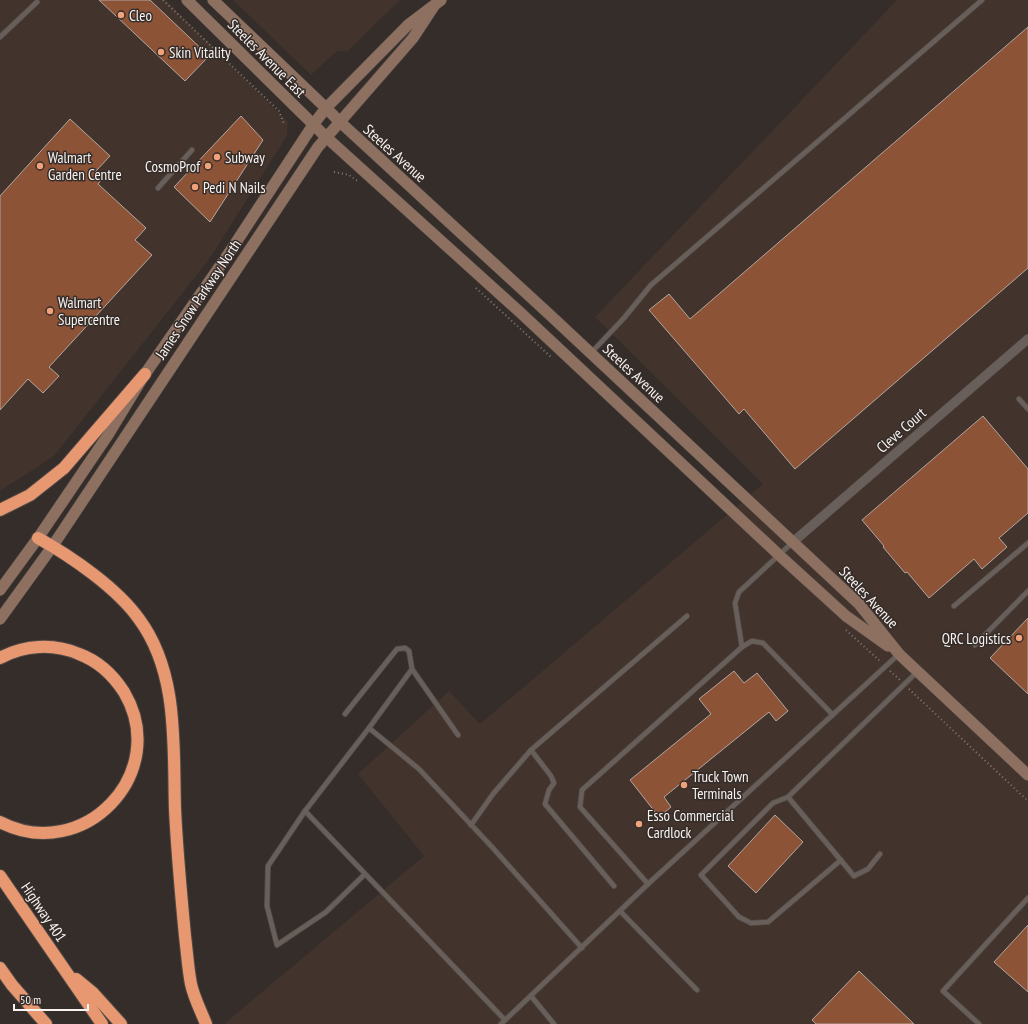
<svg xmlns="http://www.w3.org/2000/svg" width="1028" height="1024" font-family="'PT Sans Narrow',sans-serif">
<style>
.built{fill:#42332c}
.building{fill:#8d5336;stroke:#b2a7a2}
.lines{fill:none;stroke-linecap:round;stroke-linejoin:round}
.service-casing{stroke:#524a47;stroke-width:6}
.minor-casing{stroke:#524a47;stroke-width:10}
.secondary-casing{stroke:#524a47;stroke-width:12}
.motorway-casing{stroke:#524a47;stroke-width:14}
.path{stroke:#817a77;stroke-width:2;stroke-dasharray:1 3;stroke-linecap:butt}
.service{stroke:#685f5a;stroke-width:4.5}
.minor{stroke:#685f5a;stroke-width:9}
.secondary{stroke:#8e7061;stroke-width:11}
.motorway{stroke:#e89871;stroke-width:12}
.poi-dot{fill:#f1a27b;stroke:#352d29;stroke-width:1.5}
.labels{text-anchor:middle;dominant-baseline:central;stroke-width:3;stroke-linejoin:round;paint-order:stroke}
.poi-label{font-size:15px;fill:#f8f2f0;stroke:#352d29;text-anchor:start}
.street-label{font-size:15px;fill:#f8f2f0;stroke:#352d29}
</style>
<rect width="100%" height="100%" fill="#352d29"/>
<g class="built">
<polygon points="0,0 166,0 288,122 287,136 210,258 54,456 0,491"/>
<polygon points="233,0 400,0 348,51 337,51 311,75"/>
<polygon points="897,0 1028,0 1028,1024 224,1024 424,856 358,774 449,691 480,724 763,484 595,317"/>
</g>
<g class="building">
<polygon points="99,0 150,0 209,56 185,81"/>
<polygon points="1028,27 1028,268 795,469 744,409 739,414 649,310 669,294 690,319"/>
<polygon points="241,116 263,140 210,222 174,187"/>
<polygon points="70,119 110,156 95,172 102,179 98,184 146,228 135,240 152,255 49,367 59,376 43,393 28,379 0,410 0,196"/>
<polygon points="983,416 1028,469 1028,513 999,538 1007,547 982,569 974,559 929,598 907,572 905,573 883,547 884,546 862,520"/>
<polygon points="1028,618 1028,694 990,658"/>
<polygon points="734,671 744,683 757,673 788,711 776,721 769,712 664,797 671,807 659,817 630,780 711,714 699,699"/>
<polygon points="775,815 803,842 756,893 728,866"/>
<polygon points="1028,925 1028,992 994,962"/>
<polygon points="859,971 914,1024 816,1024 812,1020"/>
</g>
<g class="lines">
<g class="service-casing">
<g id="service">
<polyline points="0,37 37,2"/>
<polyline points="158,188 192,150"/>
<polyline points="591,353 624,318 651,285 982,0"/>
<polyline points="1019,399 1028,409"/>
<polyline points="954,606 1028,543"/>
<polyline points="975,645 1028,591"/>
<polyline points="742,647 735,603 739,592 793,542"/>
<polyline points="345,714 397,649 405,648 409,651 412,669"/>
<polyline points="833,715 763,643 752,641 742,647 582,790 580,807 648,884 899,654"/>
<polyline points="458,735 412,669 369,728 419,769 492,847 582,948"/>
<polyline points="531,750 551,776 554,783 549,790 545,804 614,886"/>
<polyline points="788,797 773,803 701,875 739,917 751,923 768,922 841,860"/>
<polyline points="305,811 505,1020"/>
<polyline points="471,825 493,794 531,750 687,616"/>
<polyline points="880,854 868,869 854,876 788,797 918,671"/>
<polyline points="365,874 326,912 277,945 267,906 268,866 305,811 369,728"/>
<polyline points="620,911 697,990"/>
<polyline points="531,996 554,1024"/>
<polyline points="501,1024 648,884"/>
<polyline points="979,1024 943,991 1028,898"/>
</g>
</g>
<g class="minor-casing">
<polyline id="minor" points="793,542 1028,339"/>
</g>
<g class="secondary-casing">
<g id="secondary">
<polyline points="187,0 326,137 523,315 779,555 846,616 888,646"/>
<polyline points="213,0 326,108 339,121 550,315 859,604 899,654 1028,775"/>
<polyline points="0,590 38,538 108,435 145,374 229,253 313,125 326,108 408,25 441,0"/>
<polyline points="0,619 52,547 318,147 413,38 434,6"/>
</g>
</g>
<g class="motorway-casing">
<g id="motorway">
<polyline points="0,510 30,495 64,468 145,374"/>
<path d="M38,538C72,557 117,588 139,619C179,673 173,746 175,809C177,852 181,894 185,936C187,952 188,969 191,984C194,998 201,1011 206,1024"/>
<path d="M0,658C24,645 53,643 79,654C98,661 113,675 124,692C172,773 83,865 0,822"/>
<polyline points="0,876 102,1024"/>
<polyline points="0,968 12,985 46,1024"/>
<polyline points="76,979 93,993 121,1024"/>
</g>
</g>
<g class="path">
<polyline points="163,0 279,111 284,124"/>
<polyline points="334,172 349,175 359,182"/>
<polyline points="476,288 552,358"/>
<polyline points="846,630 881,662"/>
<polyline points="890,671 900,680"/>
<polyline points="909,689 1028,801"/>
</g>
<use href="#service" class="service"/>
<use href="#minor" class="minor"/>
<use href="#secondary" class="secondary"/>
<use href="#motorway" class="motorway"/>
</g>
<g class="poi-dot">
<circle cx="121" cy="15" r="4"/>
<circle cx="161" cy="52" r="4"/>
<circle cx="217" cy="157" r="4"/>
<circle cx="40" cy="166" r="4"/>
<circle cx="208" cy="166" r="4"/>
<circle cx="195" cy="187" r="4"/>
<circle cx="50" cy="311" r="4"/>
<circle cx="1019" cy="638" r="4"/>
<circle cx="684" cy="785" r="4"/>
<circle cx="639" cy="824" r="4"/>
</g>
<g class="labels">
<g class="poi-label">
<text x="129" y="15">Cleo</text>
<text x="169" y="52">Skin Vitality</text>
<text x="48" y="157">Walmart<tspan x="48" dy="17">Garden Centre</tspan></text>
<text x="225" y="157">Subway</text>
<text x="200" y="166" text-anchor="end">CosmoProf</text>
<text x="203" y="187">Pedi N Nails</text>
<text x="58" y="302">Walmart<tspan x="58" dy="17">Supercentre</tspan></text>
<text x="1011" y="638" text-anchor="end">QRC Logistics</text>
<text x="692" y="776">Truck Town<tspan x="692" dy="17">Terminals</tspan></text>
<text x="647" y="815">Esso Commercial<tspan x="647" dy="17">Cardlock</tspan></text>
</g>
<g class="street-label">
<text transform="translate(267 58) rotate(45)">Steeles Avenue East</text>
<text transform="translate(395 153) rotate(42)">Steeles Avenue</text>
<text transform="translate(198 299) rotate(-56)">James Snow Parkway North</text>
<text transform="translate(634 373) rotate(43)">Steeles Avenue</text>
<text transform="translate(901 430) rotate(-41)">Cleve Court</text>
<text transform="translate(869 597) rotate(47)">Steeles Avenue</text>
<text transform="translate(44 912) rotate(56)">Highway 401</text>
</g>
</g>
<path d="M14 1004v6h74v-6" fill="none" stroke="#f8f2f0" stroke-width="2"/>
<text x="20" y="1004" font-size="12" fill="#f8f2f0" stroke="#352d29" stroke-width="3" paint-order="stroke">50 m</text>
</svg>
